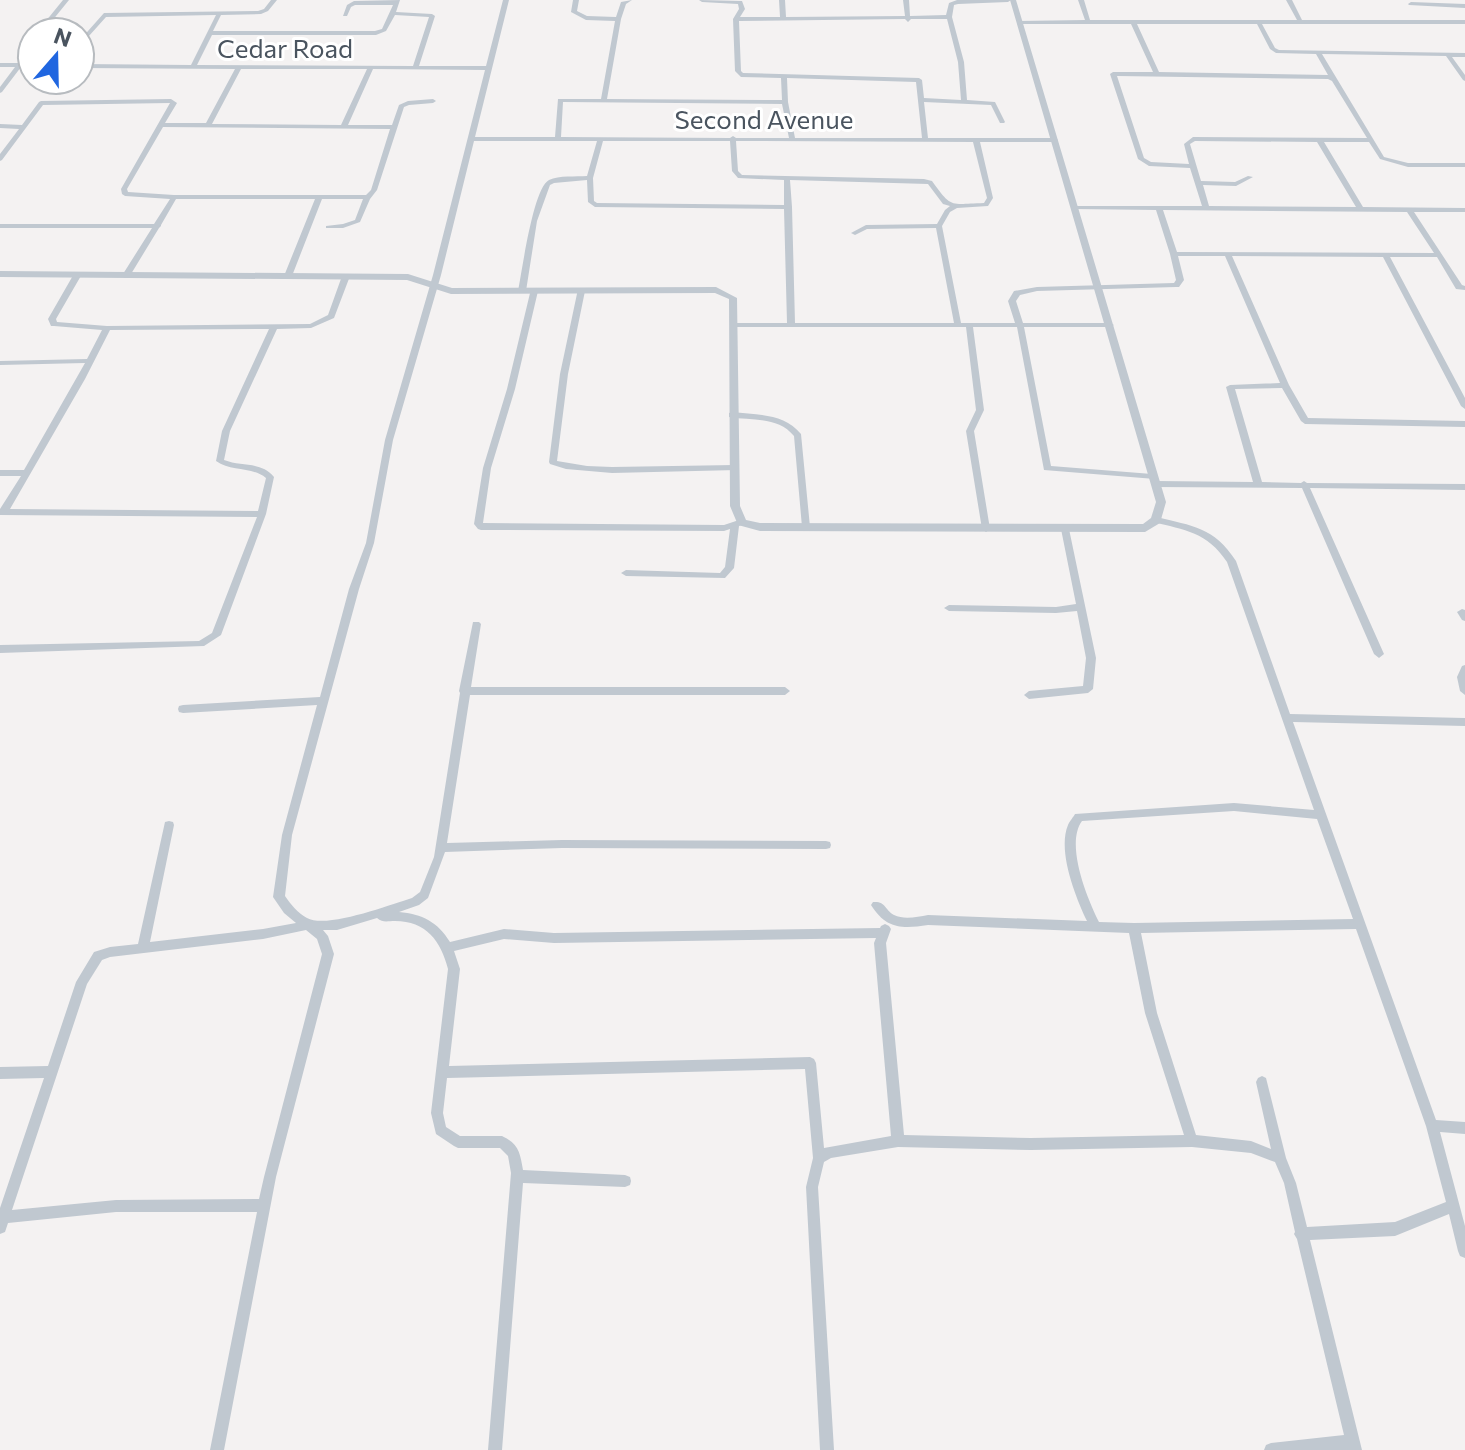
<svg xmlns="http://www.w3.org/2000/svg" width="1465" height="1450" font-family="Commissioner,sans-serif">
<style>
.lines{fill:none;stroke-linecap:round;stroke-linejoin:round}
.minor{fill:#c0c8d0;fill-rule:evenodd}
.tertiary{fill:#c0c8d0;fill-rule:evenodd}
.labels{text-anchor:middle;dominant-baseline:central;stroke-width:6;stroke-linejoin:round;paint-order:stroke}
.far-street-label{font-size:26px;fill:#4a545f;stroke:#fff}
</style>
<rect width="100%" height="100%" fill="#f4f2f2"/>
<g class="lines">
<g class="minor">
<polygon points="63,0 69,0 43,32 37,32"/>
<path d="M271,0H277L268,11L261,14L221,15L213,31H375L382,29L393,5H355L351,7L347,16H343L347,5L354,1L400,0L396,12L432,14L435,16L419,66H486L503,0H509L475,137H555L558,99H601L615,21L586,20L571,12L573,0H579L577,11L587,16L616,17L621,2L632,0L626,4L621,19L607,99L782,100L781,78L741,77L735,71L733,19L739,9L738,4L702,2L699,0L742,1L745,9L740,17H780L779,0H785L786,17L905,16L903,0H909L910,16L946,15L949,3L957,0H1011L1008,2L958,4L954,5L952,17L964,62L967,100L995,102L1005,122L1004,123H1000L991,105L924,102L928,138H1055L1058,140L1055,142H980L993,198L988,206L957,208L950,212L942,226L961,323H1015L1008,301L1014,291L1037,287L1174,283L1176,280L1170,254L1156,210L1073,209L1071,208V206H1202L1190,168L1149,166L1138,159L1110,74L1113,72H1153L1131,24H1020L1018,23V21L1085,20L1078,0H1084L1090,20H1297L1286,0H1292L1302,20H1465V24H1262L1275,48L1279,50L1465,53V57H1452L1465,75V81L1463,80L1446,56L1322,54L1384,157L1408,163H1465V167H1408L1380,159L1369,142H1324L1363,207L1465,208V212H1414L1462,285L1465,286V290L1456,289L1437,257H1390L1465,398V409L1461,406L1383,257L1232,256L1289,385L1308,418L1465,421V427L1305,424L1301,421L1282,388L1235,389L1262,482L1301,483L1304,481L1307,483L1465,484V490L1310,488L1384,654L1379,658L1374,654L1302,488L1155,487L1151,484L1155,481L1253,482L1226,387L1230,385L1280,383L1225,256H1178L1184,280L1179,287H1176L1037,291L1020,295L1016,301L1023,323H1110L1114,325L1110,327H1024L1051,466L1152,474L1155,475V479L1044,470L1017,327H973L984,410L974,431L990,529L986,532L982,529L966,431L976,410L966,327H732V323H787L784,209L595,207L588,202L587,180L554,183L550,185L537,221L526,291L525,293H519L518,291C522,272 533,188 549,180C559,175 576,177 587,176L597,141H474L441,275L393,440L374,543L359,589L292,835L285,896C291,905 298,913 307,918C327,929 389,905 412,898L420,892L434,857L460,693L459,691L473,622H479L481,624L471,687H785L790,691L785,695H470L447,843L562,840L826,841L830,842L831,845L830,848L826,849L562,848L445,852L428,898L419,905L399,912C422,914 438,922 450,942L504,929L554,933L880,928L881,926L885,924L889,926L891,929L886,943L904,1135L1031,1138L1184,1135L1145,1013L1129,933L928,925C902,929 886,929 871,905L873,902C886,901 884,909 894,915C904,920 917,917 928,915L1087,921C1076,898 1057,851 1068,825C1069,822 1074,816 1075,814L1234,803L1314,810L1227,562C1207,532 1185,530 1153,522L1152,520L1156,517C1193,526 1214,527 1236,561L1290,714L1465,718V726L1293,722L1436,1120L1465,1122V1134L1440,1132L1465,1226V1258L1460,1256L1458,1251L1449,1214L1395,1236L1310,1240L1362,1450H1264L1266,1445L1271,1443L1344,1435L1297,1239L1294,1234L1295,1232L1284,1183L1275,1162L1251,1153L1192,1147L1031,1150L898,1147L831,1158L824,1162L818,1187L834,1450H820L806,1187L813,1158L805,1069L447,1078L443,1113L446,1127L460,1136H502C519,1144 520,1153 523,1170L625,1175L630,1177L631,1181L630,1185L625,1187L523,1183L502,1450H488L511,1173L508,1156L500,1148H458L454,1146L436,1134L431,1113L448,969C441,941 426,921 395,921C387,921 383,923 377,918L337,930H323L328,936L334,954L276,1177L224,1450H210L257,1212H116L8,1223L5,1232L0,1234V1208L44,1078L0,1079V1067L48,1066L76,982L94,952L110,947L138,944L165,822L169,821L173,822L174,825L150,942L263,929L296,923L284,913L273,897L282,835L317,705L183,713L179,712L178,709L179,706L183,705L320,697L349,589L366,543L385,440L433,275L485,70L373,69L348,125H392L399,105L408,101L433,99L436,101L433,103L409,105L404,107L377,190L370,199L360,222L343,228H326V226L343,224L355,220L363,199H322L292,276L288,278L284,276L315,199H176L161,225V226L159,228L131,274L127,276L123,274L152,228H0V224H154L170,199L125,196L122,194L121,189L170,103L43,105L2,160L0,161V154L19,129L0,128V124L22,125L39,102L41,101L171,99L177,103L165,123H206L235,69L80,68V64L191,65L216,15L106,17L80,46V40L104,13L258,11L264,9ZM395,15L429,17L413,66L197,65L212,35H376L386,31ZM905,19L908,22L911,19H947L958,62L961,100L924,98L922,80L919,78L743,73L741,71L739,21ZM1137,24H1257L1270,49L1276,53L1316,54L1328,75L1159,72ZM241,69H367L341,125L212,124ZM1117,76L1328,79L1332,81L1367,138L1193,137L1184,144L1189,164L1151,162L1144,158ZM787,78L916,82L922,138H795L788,102ZM563,102L782,104L789,138H736L733,136L730,138L561,137ZM163,127L390,129L371,190L366,195H174L128,192L127,189ZM603,141H730L732,171L738,178L784,180V205L597,203L594,201L593,178ZM736,141L973,142L987,198L984,203C950,204 952,209 932,181L924,179L742,175L738,171ZM1195,141L1317,142L1356,207L1209,206L1203,185L1236,186L1253,177L1248,176L1235,182L1201,181L1190,144ZM790,180L928,184L943,204L950,206L945,210L937,224L866,225L851,233L855,235L867,229L936,228L954,323H795L792,207ZM1163,210L1407,212L1434,253L1177,252ZM1234,811L1317,819L1353,919L1134,923L1099,922C1087,898 1065,844 1082,821ZM1356,929L1426,1126L1446,1202L1395,1222L1307,1227L1296,1183L1286,1158L1266,1078L1262,1076L1258,1078L1256,1082L1271,1149L1251,1141L1196,1135L1157,1013L1141,933ZM306,930L317,939L322,954L264,1177L259,1199L116,1200L12,1210L87,984L102,960L110,957L263,939ZM876,938L874,943L891,1136L824,1148L816,1063L814,1059L810,1057L449,1066L460,969L454,951L504,939L554,943Z"/>
<polygon points="1411,2 1465,4 1465,8 1409,5 1408,4"/>
<polygon points="0,63 32,63 32,67 21,67 2,92 0,93 0,87 15,67 0,67"/>
<path d="M75,272L82,274L56,319L57,322L107,326L310,324L328,315L342,276L346,274L350,276L334,318L311,328L277,329L230,431L224,460C242,467 261,461 274,477L266,514L221,635L204,646L0,653V645L199,641L212,633L257,517L0,515V509L21,476H0V470H24L85,363L0,365V361L87,359L102,330L54,326H51L48,319ZM269,329L222,431L216,461C231,472 251,466 266,478L258,511L10,509L85,379L110,330Z"/>
<polygon points="531,289 537,289 538,291 515,389 491,468 483,523 724,525 742,519 745,520 746,522 745,524 739,526 734,568 725,578 626,576 621,573 626,570 720,573 725,567 730,529 724,531 481,530 478,529 474,524 483,468 507,389"/>
<polygon points="578,289 584,289 585,291 568,374 557,461 587,466 612,467 734,465 737,466 737,470 612,473 566,469 550,464 549,462 560,374"/>
<path d="M732,412C757,415 784,413 801,434L810,527L809,529H803L802,527L794,436C778,416 752,421 729,417V413Z"/>
<polygon points="1065,526 1069,529 1096,658 1093,689 1088,693 1029,699 1024,695 1029,691 1083,686 1086,658 1077,611 1056,613 949,611 944,608 949,605 1056,607 1076,604 1061,529"/>
<polygon points="1462,609 1465,610 1465,621 1462,620 1457,612"/>
<polygon points="1465,665 1465,695 1460,691 1457,677 1462,666"/>
</g>
<polygon class="tertiary" points="1010,0 1016,0 1166,502 1160,523 1145,532 760,531 738,525 730,506 729,299 715,293 451,294 407,280 0,277 0,271 408,274 452,288 716,287 737,298 740,506 746,520 760,523 1143,524 1151,518 1156,502"/>
</g>
<g class="labels">
<g class="far-street-label">
<text x="285" y="47">Cedar Road</text>
<text x="764" y="118">Second Avenue</text>
</g>
</g>
<g transform="translate(56 56) rotate(20)"><circle r="38" fill="#ffffff" stroke="#b7bbbf" stroke-width="2"/>
<path d="M0-6L14 30L0 20L-14 30Z" fill="#2066e0"/>
<text y="-12" font-size="22" font-weight="bold" text-anchor="middle" fill="#4a545f">N</text>
</g>
</svg>
